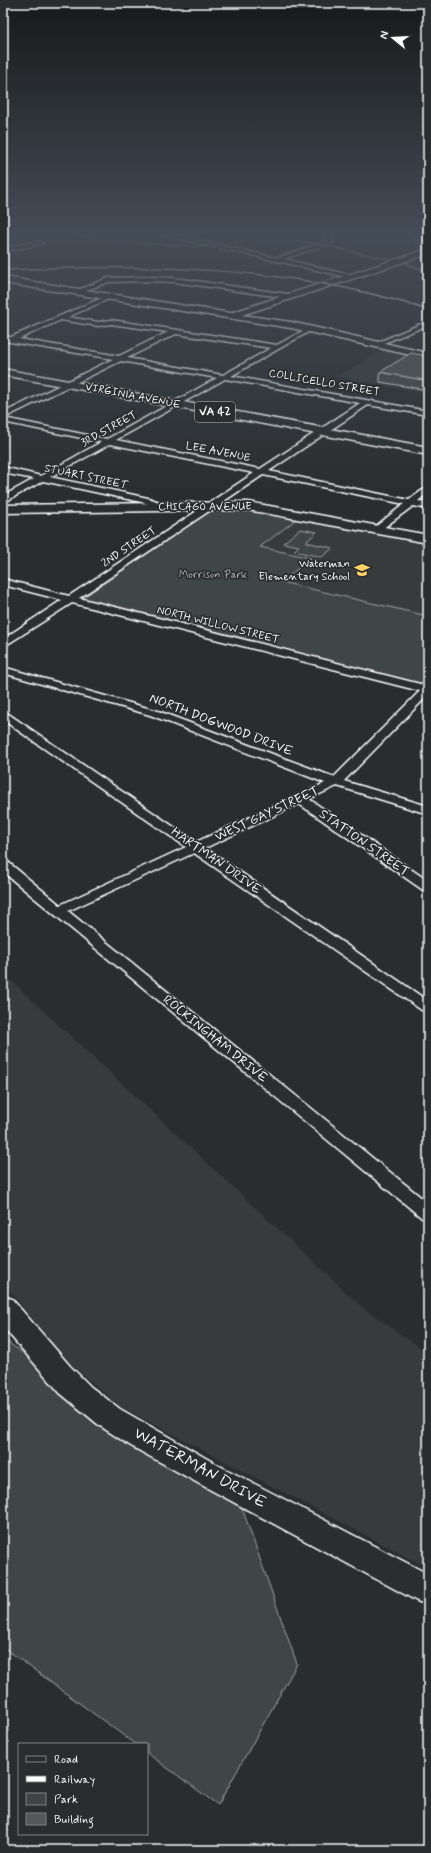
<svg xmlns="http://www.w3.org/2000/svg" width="431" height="1853" font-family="Mynerve,sans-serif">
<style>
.built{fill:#373a3b}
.green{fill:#414445;stroke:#a0a2a2}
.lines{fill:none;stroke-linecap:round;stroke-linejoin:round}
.stream{stroke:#a6a7a7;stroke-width:2}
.street-casing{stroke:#fff;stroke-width:3}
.secondary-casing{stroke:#fff;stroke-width:3}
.primary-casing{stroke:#fff;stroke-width:3}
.street{fill:#2a2d2e;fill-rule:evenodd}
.secondary{fill:#2a2d2e;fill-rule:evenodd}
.primary{fill:#2a2d2e;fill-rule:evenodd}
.rail{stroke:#fff;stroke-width:1.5}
.wall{fill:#494b4c;stroke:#fff}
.building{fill:#555758;stroke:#fff}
.labels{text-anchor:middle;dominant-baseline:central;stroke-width:3.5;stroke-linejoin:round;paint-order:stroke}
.far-street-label{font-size:11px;fill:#fff;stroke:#2a2d2e}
.far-poi-label{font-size:11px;fill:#fff;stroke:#2a2d2e;text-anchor:end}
.far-park-label{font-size:11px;fill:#b3b4b5;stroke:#2a2d2e}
.shield{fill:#2a2d2e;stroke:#bfc0c0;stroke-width:1}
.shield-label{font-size:12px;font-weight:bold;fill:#fff}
.street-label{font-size:13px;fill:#fff;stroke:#2a2d2e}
.near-street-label{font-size:16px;fill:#fff;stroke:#2a2d2e}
</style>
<rect width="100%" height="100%" fill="#2a2d2e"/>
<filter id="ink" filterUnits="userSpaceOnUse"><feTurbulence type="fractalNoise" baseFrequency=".025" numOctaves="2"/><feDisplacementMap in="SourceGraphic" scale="8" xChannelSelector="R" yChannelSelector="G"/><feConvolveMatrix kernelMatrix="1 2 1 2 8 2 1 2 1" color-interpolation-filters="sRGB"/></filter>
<g filter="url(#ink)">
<g class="built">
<polygon points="385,349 428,360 428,393 337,377"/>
<polygon points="298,518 428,542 428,616 280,582 310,559 260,547"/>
<polygon points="3,973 362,1307 428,1353 428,1568 121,1407 63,1358 3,1282"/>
</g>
<g class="green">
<polygon points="211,510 251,510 298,518 260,547 311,558 281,582 428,616 428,676 420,685 81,599"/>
<polygon points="300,529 317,532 306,542 333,548 322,557 294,551 299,546 283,543"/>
<polygon points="3,1339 241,1505 297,1664 218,1805 147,1753 147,1744 135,1744 3,1647"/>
</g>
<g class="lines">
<g class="stream">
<polyline points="75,235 114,242 212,247"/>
<polyline points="274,235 316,244"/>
<polyline points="222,246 261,235"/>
<polyline points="327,246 405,263 428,272"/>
</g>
<g class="street-casing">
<g id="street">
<polygon points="163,235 175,235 277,258 328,241 321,235 328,235 334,240 334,242 284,259 354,276 351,278"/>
<polygon points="40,241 43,243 42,244 3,252 3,248"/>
<polygon points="151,277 174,278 288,294 291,296 288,298 174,282 151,281 109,282 78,293 73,292 108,278"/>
<path d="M109,295L112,297L111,298L68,317L98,322L111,320L277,345L308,328H312V330L231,376L428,411V415L368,405L269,471L409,500L428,486V493L418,501L428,503V509L413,506L378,532L375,531L373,529L375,527L404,504L263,475L79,598L428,686V695L344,781L428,806V814L337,786L309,799L428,881V891L423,890L299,804L205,848L428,1001V1013L423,1011L194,853L68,911L428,1203V1220L422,1218L3,872V861L8,862L60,905L186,847L3,720V712L7,713L196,842L325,783L150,715L3,673V667L158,711L334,777L420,691L72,603L3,647V639L62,600L3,585V579L69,596L254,473L110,444L50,477L148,498L168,505V509L165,510L146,503L43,481L3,503V496L34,479L3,473V467L41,476L101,442L3,422V413L113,359L10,342L3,340V336L11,337ZM61,320L98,326L111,324L168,332L119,356L19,339ZM176,334L271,348L223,375L127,358ZM121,361L217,378L107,439L4,418ZM225,379L360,403L260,469L116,440Z"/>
<polygon points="421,324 424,326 423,327 379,345 374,344"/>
</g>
</g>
<g class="secondary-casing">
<g id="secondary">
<polygon points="428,249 428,254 242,315 291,322 428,353 428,359 291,328 3,283 3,277 230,313"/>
<polygon points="248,502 428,535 428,543 248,510 3,513 3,505"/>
<polygon points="3,1296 12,1299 70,1366 91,1387 120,1409 216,1464 428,1574 428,1605 417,1601 196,1482 131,1446 100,1426 60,1393 3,1327"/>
</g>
</g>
<g class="primary-casing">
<g id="primary">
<polygon points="409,235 419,235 428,242 428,249"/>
<polygon points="3,369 428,447 428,455 3,375"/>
</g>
</g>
<use href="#street" class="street"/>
<use href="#secondary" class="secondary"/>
<use href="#primary" class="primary"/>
<path class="rail" d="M3,270C145,264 292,265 428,310"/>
</g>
<polygon class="wall" points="428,356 428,390 380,382 380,372"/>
<polygon class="building" points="411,353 428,356 428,381 380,372"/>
</g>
<linearGradient id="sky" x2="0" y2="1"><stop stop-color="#171919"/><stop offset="0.47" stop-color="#444c57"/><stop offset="1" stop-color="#444c57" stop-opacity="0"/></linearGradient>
<rect width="431" height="495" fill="url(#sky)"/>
<defs>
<g id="school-bare" transform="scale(1.2)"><path d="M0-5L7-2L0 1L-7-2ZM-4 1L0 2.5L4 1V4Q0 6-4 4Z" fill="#ffd166" stroke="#2a2d2e" stroke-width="2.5" paint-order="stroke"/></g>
</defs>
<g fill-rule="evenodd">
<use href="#school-bare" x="362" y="570"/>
</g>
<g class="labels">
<g class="far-street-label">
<text transform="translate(324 383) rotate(10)">COLLICELLO STREET</text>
<text transform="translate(133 396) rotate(11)">VIRGINIA AVENUE</text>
<text transform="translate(109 429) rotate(-29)">3RD STREET</text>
<text transform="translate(218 452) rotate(11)">LEE AVENUE</text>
<text transform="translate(86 477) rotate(12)">STUART STREET</text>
<text x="205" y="507">CHICAGO AVENUE</text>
<text transform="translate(129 547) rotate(-34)">2ND STREET</text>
<text transform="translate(218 625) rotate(14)">NORTH WILLOW STREET</text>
</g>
<g class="far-poi-label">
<text x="350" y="564">Waterman<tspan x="350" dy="13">Elementary School</tspan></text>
</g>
<g class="far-park-label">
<text x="213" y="575">Morrison Park</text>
</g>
<rect class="shield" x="195" y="402" width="40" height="20" rx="3"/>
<g class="shield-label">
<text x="215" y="412">VA 42</text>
</g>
<g class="street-label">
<text transform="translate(221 725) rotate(21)">NORTH DOGWOOD DRIVE</text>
<text transform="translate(267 814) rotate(-25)">WEST GAY STREET</text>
<text transform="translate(364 843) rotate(35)">STATTON STREET</text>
<text transform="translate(216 861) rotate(35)">HARTMAN DRIVE</text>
<text transform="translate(215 1039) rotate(39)">ROCKINGHAM DRIVE</text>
</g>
<g class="near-street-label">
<text transform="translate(200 1468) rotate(29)">WATERMAN DRIVE</text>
</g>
</g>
<rect width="431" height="1853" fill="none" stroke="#2a2d2e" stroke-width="16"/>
<rect x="8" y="8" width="415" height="1837" fill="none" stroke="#fff" stroke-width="1.5" filter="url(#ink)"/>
<rect x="18" y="1743" width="130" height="92" fill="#2a2d2e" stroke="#7f8182"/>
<rect x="26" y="1756" width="20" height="6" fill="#2a2d2e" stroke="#7f8182"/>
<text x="54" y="1763" font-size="12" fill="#ffffff">Road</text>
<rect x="26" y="1776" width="20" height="6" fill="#ffffff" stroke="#7f8182"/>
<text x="54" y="1783" font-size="12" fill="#ffffff">Railway</text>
<rect x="26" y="1793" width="20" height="12" fill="#414445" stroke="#7f8182"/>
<text x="54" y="1803" font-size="12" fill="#ffffff">Park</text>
<rect x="26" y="1813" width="20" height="12" fill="#555758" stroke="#7f8182"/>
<text x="54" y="1823" font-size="12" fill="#ffffff">Building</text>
<g transform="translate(393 38) rotate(288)" stroke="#2a2d2e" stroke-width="3" paint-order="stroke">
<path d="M0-3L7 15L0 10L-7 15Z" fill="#ffffff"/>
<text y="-6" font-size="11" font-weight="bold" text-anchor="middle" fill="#ffffff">N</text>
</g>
</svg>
